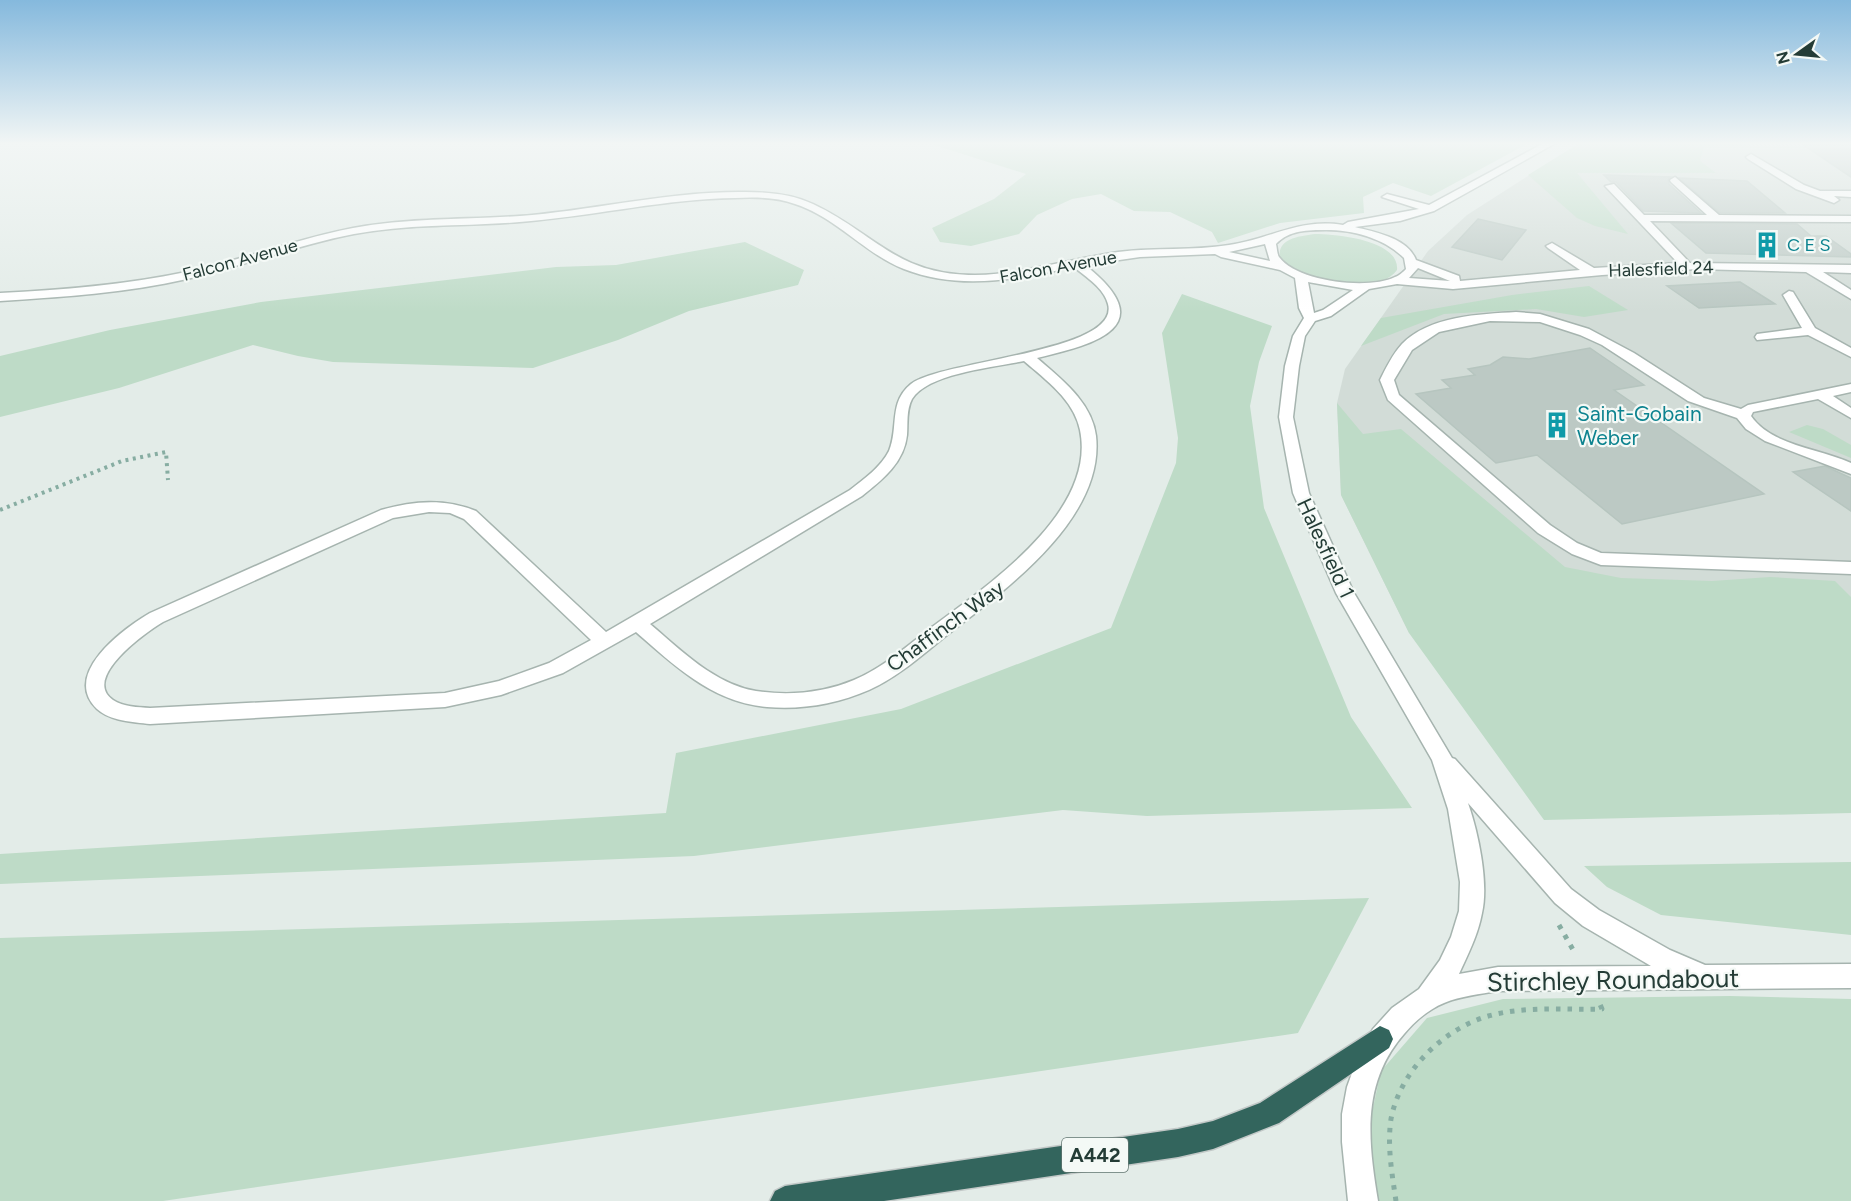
<svg xmlns="http://www.w3.org/2000/svg" width="1851" height="1201" font-family="Figtree,sans-serif">
<style>
.built{fill:#d2dcd7}
.green{fill:#bedbc7}
.building{fill:#bcc9c4;stroke:#b6c5bf;stroke-width:1.5}
.lines{fill:none;stroke-linecap:round;stroke-linejoin:round}
.minor-casing{stroke:#a6b4af;stroke-width:3}
.highway-casing{stroke:#c2c8c7;stroke-width:3}
.path-far1{stroke:#87ada2;stroke-width:4;stroke-dasharray:3 4.5;stroke-linecap:butt}
.path{stroke:#87ada2;stroke-width:5;stroke-dasharray:4.5 7;stroke-linecap:butt}
.minor{fill:#fff;fill-rule:evenodd}
.highway{fill:#33655d;fill-rule:evenodd}
.labels{text-anchor:middle;dominant-baseline:central;stroke-width:4.5;stroke-linejoin:round;paint-order:stroke}
.far-culture-label{font-size:18px;fill:#0d838f;stroke:#f4f9f6;text-anchor:start}
.far-street-label{font-size:18px;fill:#243c36;stroke:#f4f9f6}
.shield{fill:#f4f9f6;stroke:#627570;stroke-width:1.5}
.shield-label{font-size:20px;font-weight:bold;fill:#243c36}
.culture-label{font-size:21px;fill:#0d838f;stroke:#f4f9f6;text-anchor:start}
.street-label{font-size:21px;fill:#243c36;stroke:#f4f9f6}
.near-street-label{font-size:26px;fill:#243c36;stroke:#f4f9f6}
</style>
<rect width="100%" height="100%" fill="#e3ece8"/>
<polygon class="built" points="1578,144 1851,144 1851,779 1409,633 1341,495 1337,403 1345,369 1428,251 1467,215"/>
<g class="green">
<polygon points="931,144 1527,144 1431,196 1393,183 1363,197 1364,213 1280,223 1218,243 1212,232 1170,212 1134,211 1101,194 1072,199 1037,215 1019,234 971,246 940,242 932,228 994,199 1026,174"/>
<polygon points="1578,144 1746,144 1750,147 1704,146 1700,161 1716,173 1577,173 1628,234 1595,226 1577,218 1528,175"/>
<path d="M1315,234C1336,234 1400,240 1397,270C1378,298 1298,281 1280,257C1277,238 1301,236 1315,234Z"/>
<polygon points="745,242 804,270 798,285 689,311 618,340 533,368 333,362 298,356 253,345 119,388 0,417 0,356 110,330 261,302 556,267 616,265"/>
<polygon points="1589,286 1628,310 1584,317 1536,309 1444,314 1361,346 1381,318 1512,295"/>
<polygon points="1182,294 1272,326 1259,362 1250,406 1264,508 1351,717 1412,808 1147,816 1063,810 694,856 0,884 0,854 666,813 676,753 901,709 1111,628 1176,463 1178,438 1162,333"/>
<polygon points="1337,403 1363,434 1401,429 1565,567 1621,578 1712,581 1770,577 1835,581 1851,597 1851,813 1544,820 1409,633 1341,495"/>
<polygon points="1807,425 1823,429 1851,445 1851,458 1789,432"/>
<polygon points="1851,862 1851,935 1661,915 1607,887 1584,866"/>
<polygon points="1369,898 1298,1033 163,1201 0,1201 0,938"/>
<polygon points="1730,996 1851,999 1851,1201 1379,1201 1365,1144 1381,1071 1427,1018 1503,999"/>
</g>
<g class="building">
<polygon points="1802,144 1851,144 1851,177"/>
<polygon points="1604,175 1671,177 1668,179 1669,184 1701,213 1643,211 1616,182 1611,182"/>
<polygon points="1679,178 1747,181 1785,213 1720,213"/>
<polygon points="1478,219 1526,230 1502,260 1452,247"/>
<polygon points="1671,223 1797,224 1811,236 1826,236 1851,254 1851,257 1706,253"/>
<polygon points="1740,282 1775,304 1699,308 1667,286"/>
<polygon points="1590,348 1644,385 1614,390 1764,494 1622,524 1537,455 1496,463 1416,394 1451,388 1442,380 1475,375 1468,369 1490,365 1503,357 1529,359"/>
<polygon points="1825,466 1851,478 1851,511 1793,472"/>
</g>
<g class="lines">
<g class="minor-casing">
<g id="minor">
<path d="M1542,144H1554L1434,211L1400,221L1355,227C1375,232 1408,238 1416,260L1459,276L1460,281L1580,270L1548,248L1546,246L1552,243L1594,268L1678,263L1605,186L1614,184L1644,215H1707L1671,182L1670,180L1675,177L1719,215L1851,216V222L1650,221L1690,263L1851,265V273L1823,272L1851,290V299L1806,272L1697,269L1602,275L1453,289L1397,284L1369,289L1331,316L1315,321L1305,336L1299,366L1293,417L1309,493L1354,593L1452,758L1455,759L1571,889L1599,910L1670,950L1705,965L1851,964V988L1498,991C1480,994 1461,996 1444,1003C1429,1009 1414,1022 1404,1034C1361,1083 1368,1141 1378,1201H1348L1342,1142V1114L1347,1087L1356,1062L1373,1029L1392,1008L1419,989L1440,960L1451,937L1459,911L1460,882L1448,809L1432,760L1336,593L1293,493L1279,417L1285,366L1293,336L1304,318L1299,308L1295,278L1280,270L1221,257L1215,254L1140,257L1085,265C1162,326 1097,344 1037,358C1061,379 1092,402 1096,436C1105,519 1004,591 947,635C922,655 898,677 869,690C837,704 801,710 767,707C712,702 675,666 636,632L563,673L501,695L445,707L150,724C133,722 110,721 97,709C61,674 123,629 150,613L381,510C414,501 444,498 476,511L606,632L850,490C864,479 881,467 889,451C899,427 888,403 911,384C942,360 1121,352 1108,304C1104,288 1086,277 1074,267C1018,279 960,291 904,269C865,254 836,217 795,204C776,197 755,197 735,198C666,199 599,215 531,221C472,227 412,223 354,234C297,245 243,266 187,279C126,293 63,297 0,301V293C62,290 125,285 186,272C242,260 296,239 353,228C412,217 472,220 532,215C604,208 674,191 745,192C768,192 792,194 813,204C875,233 896,275 975,275C1023,274 1070,259 1118,252C1155,247 1192,251 1229,245C1271,239 1298,218 1343,225L1348,222L1419,209L1382,197L1387,194L1429,205ZM1326,230C1353,230 1384,238 1404,258L1406,269C1403,272 1399,276 1395,277C1369,290 1297,282 1279,257C1277,254 1277,248 1276,244C1289,230 1308,230 1326,230ZM1265,244L1270,261L1229,252ZM1418,268L1450,281L1409,278ZM1308,282L1353,290L1323,310L1314,313ZM1024,361C1046,380 1074,400 1080,430C1097,512 987,586 932,627C907,646 883,668 854,680C823,693 788,696 756,691C714,684 681,650 650,624L862,496C882,480 904,463 907,435C908,424 906,410 912,399C928,373 996,367 1024,361ZM429,512L450,513L464,519L591,640L549,663L499,681L445,693L150,708C138,707 123,707 113,700C81,678 146,632 163,622L393,518ZM1468,803L1555,903L1583,926L1651,966L1498,967L1459,974C1468,954 1478,935 1482,913C1489,882 1478,832 1468,803Z"/>
<polygon points="1751,154 1804,185 1820,191 1851,191 1851,197 1834,196 1839,200 1834,203 1796,189 1748,159 1746,157"/>
<polygon points="1789,291 1793,292 1815,328 1851,348 1851,357 1808,335 1757,340 1755,337 1757,334 1802,328 1783,295"/>
<path d="M1516,312L1540,314L1589,329L1634,353L1704,398L1741,409L1748,405L1851,384V392L1833,396L1851,408V418L1818,399L1753,412L1751,416C1772,446 1819,448 1851,463V474L1765,441L1746,429L1737,418L1688,401L1602,345L1580,335L1540,322L1490,321L1439,332L1412,350L1394,380L1399,395L1550,525L1577,543L1601,553L1851,562V574L1601,565L1572,554L1538,533L1388,400L1380,380C1386,368 1392,355 1402,344C1429,316 1480,314 1516,312Z"/>
</g>
</g>
<g class="highway-casing">
<polygon id="highway" points="1380,1026 1389,1030 1393,1039 1389,1048 1279,1123 1213,1149 1178,1157 884,1201 770,1201 775,1191 785,1186 1178,1129 1213,1121 1260,1103"/>
</g>
<polyline class="path-far1" points="0,510 122,461 166,452 168,480"/>
<g class="path">
<polyline points="1559,925 1576,955"/>
<path d="M1396,1201C1392,1174 1387,1146 1391,1119C1400,1070 1445,1027 1492,1015C1528,1006 1566,1010 1602,1009L1599,1002"/>
</g>
<use href="#minor" class="minor"/>
<use href="#highway" class="highway"/>
</g>
<linearGradient id="sky" x2="0" y2="1"><stop stop-color="#85b9dd"/><stop offset="0.46" stop-color="#f2f6f5"/><stop offset="1" stop-color="#f2f6f5" stop-opacity="0"/></linearGradient>
<rect width="1851" height="312" fill="url(#sky)"/>
<defs>
<g id="building-bare" transform="scale(2.07)"><path d="M-4-6H4V6H1V3H-1V6H-4ZM-2.5-4.3h1.7v1.8h-1.7ZM.8-4.3h1.7v1.8H.8ZM-2.5-1h1.7V.8h-1.7ZM.8-1h1.7V.8H.8Z" fill="#0f9aa8" stroke="#f4f9f6" stroke-width="2.5" paint-order="stroke"/></g>
</defs>
<g fill-rule="evenodd">
<use href="#building-bare" x="1767" y="245"/>
<use href="#building-bare" x="1557" y="425"/>
</g>
<g class="labels">
<g class="far-culture-label">
<text x="1787" y="245">C E S</text>
</g>
<g class="far-street-label">
<text transform="translate(240 260) rotate(-15)">Falcon Avenue</text>
<text transform="translate(1058 267) rotate(-10)">Falcon Avenue</text>
<text transform="translate(1661 269) rotate(-2)">Halesfield 24</text>
</g>
<rect class="shield" x="1062" y="1138" width="66" height="34" rx="4.5"/>
<g class="shield-label">
<text x="1095" y="1155">A442</text>
</g>
<g class="culture-label">
<text x="1577" y="413">Saint-Gobain<tspan x="1577" dy="24">Weber</tspan></text>
</g>
<g class="street-label">
<text transform="translate(1326 548) rotate(65)">Halesfield 1</text>
<text transform="translate(945 626) rotate(-36)">Chaffinch Way</text>
</g>
<g class="near-street-label">
<text transform="translate(1613 980) rotate(-1)">Stirchley Roundabout</text>
</g>
</g>
<g transform="translate(1797 54) rotate(255)" stroke="#f4f9f6" stroke-width="4.5" paint-order="stroke">
<path d="M0-4.5L10 22L0 15L-10 22Z" fill="#243c36"/>
<text y="-9" font-size="16" font-weight="bold" text-anchor="middle" fill="#243c36">N</text>
</g>
</svg>
